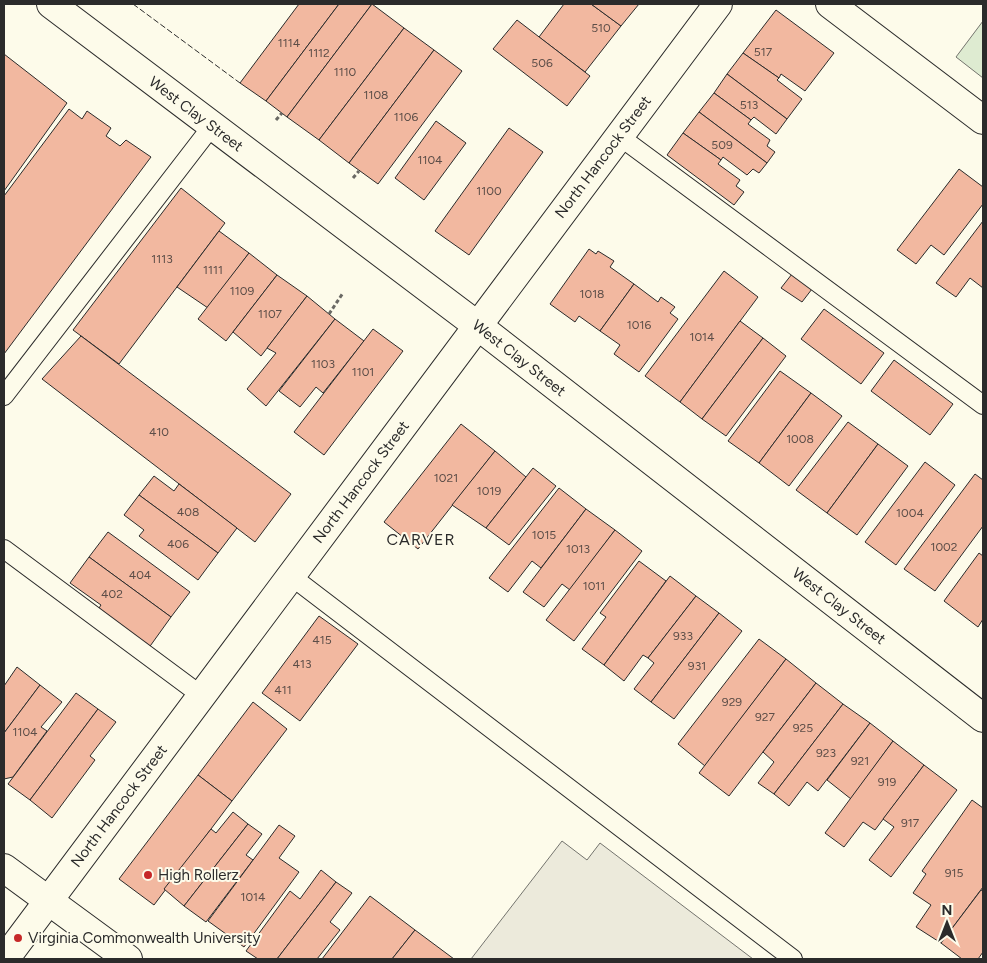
<svg xmlns="http://www.w3.org/2000/svg" width="987" height="963" font-family="Figtree,sans-serif">
<style>
.green{fill:#deebd1;stroke:#74746e}
.parking{fill:#eceadb;stroke:#74746e}
.building{fill:#f2b8a0;stroke:#2b2b2b}
.lines{fill:none;stroke-linecap:round;stroke-linejoin:round}
.service-casing{stroke:#2b2b2b;stroke-width:20}
.minor-casing{stroke:#2b2b2b;stroke-width:30}
.tertiary-casing{stroke:#2b2b2b;stroke-width:30}
.path{stroke:#6a6964;stroke-width:3;stroke-dasharray:4 2.5;stroke-linecap:butt}
.service{stroke:#fdfbea;stroke-width:18}
.minor{stroke:#fdfbea;stroke-width:28}
.tertiary{stroke:#fdfbea;stroke-width:28}
.fence{stroke:#2b2b2b;stroke-width:1;stroke-dasharray:6 2.5;stroke-linecap:butt}
.poi-dot{fill:#c62828;stroke:#fdfbea;stroke-width:2}
.labels{text-anchor:middle;dominant-baseline:central;stroke-width:4;stroke-linejoin:round;paint-order:stroke}
.number-label{font-size:12px;fill:#5d4e48}
.street-label{font-size:15px;fill:#2b2b2b;stroke:#fdfbea}
.poi-label{font-size:15px;fill:#2b2b2b;stroke:#fdfbea;text-anchor:start}
.neighbourhood-label{font-size:16px;letter-spacing:1px;fill:#2b2b2b;stroke:#fdfbea}
</style>
<rect width="100%" height="100%" fill="#fdfbea"/>
<polygon class="green" points="983,21 983,78 956,57"/>
<polygon class="parking" points="562,841 587,860 600,843 753,959 471,959"/>
<g class="building">
<polygon points="299,4 339,4 266,101 240,83"/>
<polygon points="339,4 372,4 287,117 266,101"/>
<polygon points="372,4 404,28 319,140 287,117"/>
<polygon points="564,4 591,4 621,26 585,72 539,37"/>
<polygon points="591,4 639,4 621,26"/>
<polygon points="776,10 834,53 805,91 781,74 779,78 743,53"/>
<polygon points="517,20 590,76 567,106 493,49"/>
<polygon points="404,28 434,50 349,163 319,140"/>
<polygon points="434,50 462,71 378,184 349,163"/>
<polygon points="743,53 779,78 777,80 802,99 787,119 727,74"/>
<polygon points="4,54 67,103 4,191"/>
<polygon points="727,74 787,119 776,134 754,117 751,120 714,93"/>
<polygon points="714,93 751,120 748,124 770,140 767,146 775,152 767,163 699,112"/>
<polygon points="69,109 82,119 87,111 111,128 106,136 120,146 126,140 151,157 4,354 4,196"/>
<polygon points="699,112 767,163 759,173 753,169 747,175 723,157 721,160 683,133"/>
<polygon points="436,121 466,143 424,200 395,178"/>
<polygon points="509,128 543,152 469,255 435,231"/>
<polygon points="683,133 721,160 718,164 740,180 736,186 744,192 734,205 667,155"/>
<polygon points="959,169 983,187 983,204 944,255 931,245 916,264 897,250"/>
<polygon points="181,188 225,223 119,364 73,330"/>
<polygon points="983,221 983,288 970,278 956,297 936,283"/>
<polygon points="219,231 249,253 208,308 177,287"/>
<polygon points="589,249 596,254 598,251 614,261 610,267 634,284 600,331 579,316 575,322 550,304"/>
<polygon points="249,253 277,275 226,341 198,319"/>
<polygon points="724,271 758,297 680,402 645,376"/>
<polygon points="792,274 812,289 802,302 781,288"/>
<polygon points="277,275 307,296 261,356 233,332"/>
<polygon points="634,284 658,302 661,297 675,307 670,313 678,319 639,372 614,354 620,345 600,331"/>
<polygon points="307,296 335,319 266,406 247,389 276,353 267,348"/>
<polygon points="824,309 884,353 861,384 801,339"/>
<polygon points="335,319 364,341 323,393 316,387 300,407 279,391"/>
<polygon points="740,321 763,338 702,419 680,402"/>
<polygon points="373,329 403,351 324,455 294,432"/>
<polygon points="81,336 291,494 255,542 42,379"/>
<polygon points="763,338 786,356 726,436 702,419"/>
<polygon points="894,360 953,404 930,435 871,391"/>
<polygon points="780,371 811,393 759,463 728,441"/>
<polygon points="811,393 842,416 789,486 759,463"/>
<polygon points="848,422 878,444 827,513 796,490"/>
<polygon points="461,424 495,451 418,549 384,522"/>
<polygon points="878,444 908,466 857,535 827,513"/>
<polygon points="495,451 526,477 486,528 452,505"/>
<polygon points="925,462 955,485 896,565 865,542"/>
<polygon points="533,468 556,486 509,545 486,528"/>
<polygon points="975,474 983,480 983,526 935,591 904,569"/>
<polygon points="154,476 174,491 179,484 237,528 218,553 139,495"/>
<polygon points="559,488 586,509 541,568 532,561 508,592 489,578"/>
<polygon points="139,495 218,553 198,580 139,536 144,530 124,515"/>
<polygon points="586,509 615,530 570,590 562,584 544,607 523,592"/>
<polygon points="615,530 642,551 574,641 546,620"/>
<polygon points="108,532 190,592 171,617 89,557"/>
<polygon points="979,553 983,556 983,619 978,627 944,601"/>
<polygon points="89,557 171,617 148,649 97,611 101,605 70,583"/>
<polygon points="639,561 666,581 604,665 582,649 606,617 600,613"/>
<polygon points="670,576 696,596 648,658 643,655 624,681 604,665"/>
<polygon points="696,596 719,613 651,702 634,689 654,663 648,658"/>
<polygon points="719,613 742,631 674,719 651,702"/>
<polygon points="319,616 358,644 300,721 262,693"/>
<polygon points="759,639 786,659 705,766 678,744"/>
<polygon points="786,659 816,683 729,796 699,773"/>
<polygon points="17,667 40,685 4,733 4,686"/>
<polygon points="816,683 843,704 774,794 758,783 774,762 763,752"/>
<polygon points="40,685 62,702 41,727 47,731 13,777 4,779 4,733"/>
<polygon points="76,693 98,709 30,800 8,784"/>
<polygon points="253,702 287,729 232,801 198,775"/>
<polygon points="843,704 870,723 818,791 807,782 789,806 774,794"/>
<polygon points="98,709 116,722 90,756 95,760 52,818 30,800"/>
<polygon points="870,723 893,741 851,799 827,780"/>
<polygon points="893,741 924,765 875,830 863,822 844,847 825,833"/>
<polygon points="924,765 957,790 891,877 869,860 894,827 883,819"/>
<polygon points="198,775 232,801 154,905 119,879"/>
<polygon points="972,800 983,808 983,887 941,943 916,927 931,905 913,893 926,874 922,871"/>
<polygon points="233,812 248,824 184,906 164,889 211,829 216,833"/>
<polygon points="248,824 262,834 246,855 253,860 206,922 184,906"/>
<polygon points="279,825 295,836 279,858 299,872 244,947 208,921"/>
<polygon points="321,870 336,882 277,959 258,959 246,951 290,891 300,899"/>
<polygon points="336,882 352,893 330,922 340,930 317,959 277,959"/>
<polygon points="981,890 983,891 983,952 978,959 962,959 941,943"/>
<polygon points="370,896 415,930 392,959 322,959"/>
<polygon points="415,930 454,959 392,959"/>
</g>
<g class="lines">
<g class="service-casing">
<g id="service">
<polyline points="619,136 983,405"/>
<polyline points="4,396 212,126"/>
<polyline points="4,549 202,696"/>
<polyline points="291,576 793,959"/>
</g>
</g>
<g class="minor-casing">
<g id="minor">
<polyline points="830,4 983,120"/>
<polyline points="5,959 718,4"/>
</g>
</g>
<g class="tertiary-casing">
<g id="tertiary">
<polyline points="51,4 478,326 983,718"/>
<polyline points="4,868 128,959"/>
</g>
</g>
<g class="path">
<polyline points="276,120 282,113"/>
<polyline points="353,178 359,171"/>
<polyline points="329,314 343,293"/>
</g>
<use href="#service" class="service"/>
<use href="#minor" class="minor"/>
<use href="#tertiary" class="tertiary"/>
<polyline class="fence" points="133,4 240,83"/>
</g>
<g class="poi-dot">
<circle cx="148" cy="875" r="5"/>
<circle cx="18" cy="938" r="5"/>
</g>
<g class="labels">
<g class="number-label">
<text x="601" y="28">510</text>
<text x="289" y="43">1114</text>
<text x="763" y="52">517</text>
<text x="319" y="53">1112</text>
<text x="542" y="63">506</text>
<text x="345" y="72">1110</text>
<text x="376" y="95">1108</text>
<text x="749" y="105">513</text>
<text x="406" y="117">1106</text>
<text x="722" y="145">509</text>
<text x="430" y="160">1104</text>
<text x="489" y="191">1100</text>
<text x="162" y="259">1113</text>
<text x="213" y="270">1111</text>
<text x="242" y="291">1109</text>
<text x="592" y="294">1018</text>
<text x="270" y="314">1107</text>
<text x="639" y="325">1016</text>
<text x="702" y="337">1014</text>
<text x="323" y="364">1103</text>
<text x="363" y="372">1101</text>
<text x="159" y="432">410</text>
<text x="800" y="439">1008</text>
<text x="446" y="478">1021</text>
<text x="489" y="491">1019</text>
<text x="188" y="512">408</text>
<text x="910" y="513">1004</text>
<text x="544" y="535">1015</text>
<text x="178" y="544">406</text>
<text x="944" y="547">1002</text>
<text x="578" y="549">1013</text>
<text x="140" y="575">404</text>
<text x="594" y="586">1011</text>
<text x="112" y="594">402</text>
<text x="683" y="636">933</text>
<text x="322" y="640">415</text>
<text x="302" y="664">413</text>
<text x="697" y="666">931</text>
<text x="283" y="690">411</text>
<text x="732" y="702">929</text>
<text x="765" y="717">927</text>
<text x="803" y="728">925</text>
<text x="25" y="732">1104</text>
<text x="826" y="753">923</text>
<text x="860" y="761">921</text>
<text x="887" y="782">919</text>
<text x="910" y="823">917</text>
<text x="954" y="873">915</text>
<text x="253" y="897">1014</text>
</g>
<g class="street-label">
<text transform="translate(196 114) rotate(37)">West Clay Street</text>
<text transform="translate(603 157) rotate(-53)">North Hancock Street</text>
<text transform="translate(519 358) rotate(38)">West Clay Street</text>
<text transform="translate(361 482) rotate(-53)">North Hancock Street</text>
<text transform="translate(839 606) rotate(38)">West Clay Street</text>
<text transform="translate(119 806) rotate(-53)">North Hancock Street</text>
</g>
<g class="poi-label">
<text x="158" y="875">High Rollerz</text>
<text x="28" y="938">Virginia Commonwealth University</text>
</g>
<g class="neighbourhood-label">
<text x="421" y="539">CARVER</text>
</g>
</g>
<rect width="987" height="963" fill="none" stroke="#2b2b2b" stroke-width="10"/>
<g transform="translate(947 923)" stroke="#fdfbea" stroke-width="4" paint-order="stroke">
<path d="M0-4L9 19L0 12L-9 19Z" fill="#2b2b2b"/>
<text y="-8" font-size="14" font-weight="bold" text-anchor="middle" fill="#2b2b2b">N</text>
</g>
</svg>
